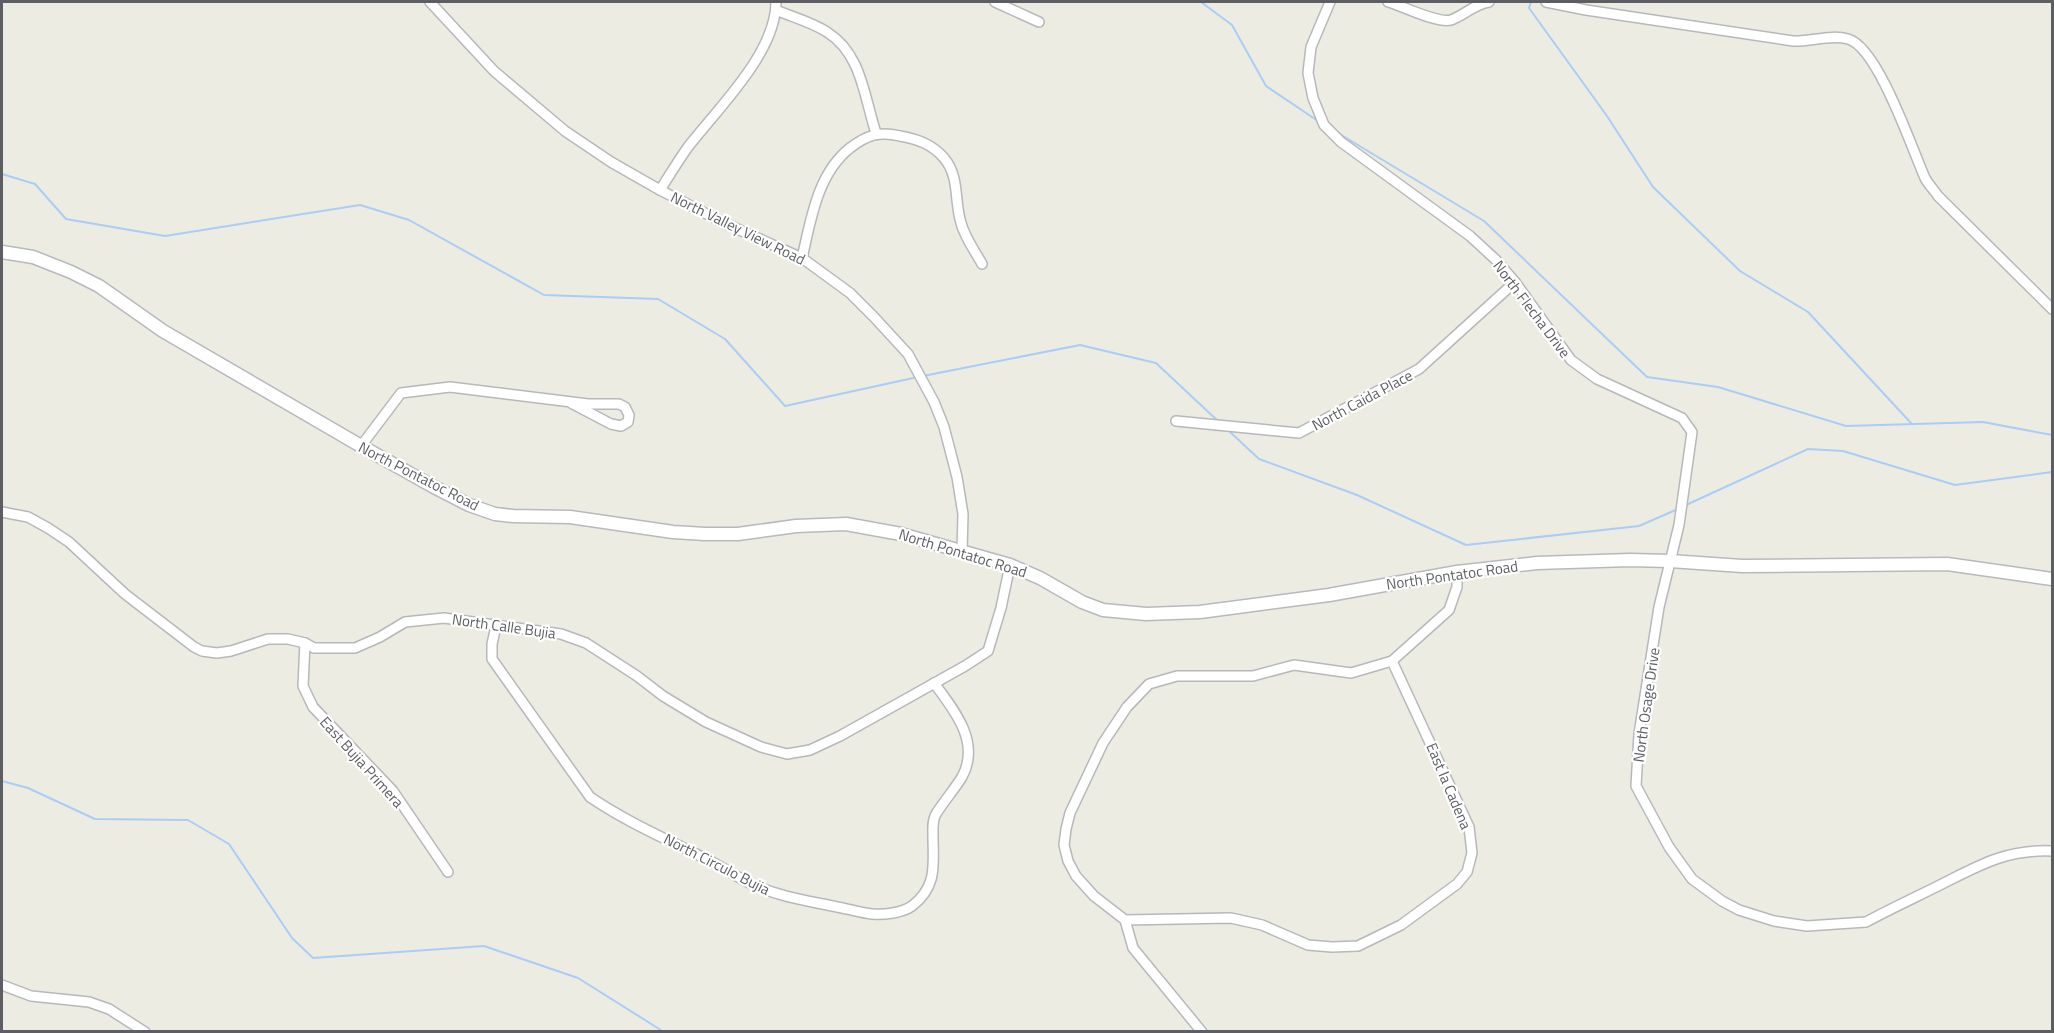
<svg xmlns="http://www.w3.org/2000/svg" width="2054" height="1033" font-family="'Titillium Web',sans-serif">
<style>
.lines{fill:none;stroke-linecap:round;stroke-linejoin:round}
.stream{stroke:#aacdf7;stroke-width:2}
.street-casing{stroke:#b6b8bc;stroke-width:12}
.secondary-casing{stroke:#b7b9be;stroke-width:15}
.street{stroke:#fff;stroke-width:9}
.secondary{stroke:#fff;stroke-width:12}
.labels{text-anchor:middle;dominant-baseline:central;stroke-width:4.5;stroke-linejoin:round;paint-order:stroke}
.street-label{font-size:15px;fill:#5c5e63;stroke:#fff}
</style>
<rect width="100%" height="100%" fill="#edece3"/>
<g class="lines">
<g class="stream">
<polyline points="1201,2 1232,25 1266,86 1318,121"/>
<polyline points="1531,2 1529,8 1607,116 1653,187 1740,271 1808,312 1911,423"/>
<polyline points="1338,133 1484,221 1647,377 1718,387 1846,426 1983,422 2052,435"/>
<polyline points="2,174 35,184 66,219 165,236 360,205 409,220 544,295 658,299 725,339 785,406 918,377"/>
<polyline points="923,376 1080,345 1156,363 1219,422"/>
<polyline points="1228,430 1259,459 1357,495 1466,545 1639,526 1678,509"/>
<polyline points="1686,505 1808,449 1843,451 1955,485 2052,472"/>
<polyline points="2,781 28,788 95,819 188,820 229,844 292,938 313,958 484,946 578,978 664,1032"/>
</g>
<g class="street-casing">
<g id="street">
<polyline points="430,2 494,71 565,131 611,162 660,190 724,223 802,258 850,293 873,316 908,354 934,402 944,427 957,477 963,514 962,551"/>
<polyline points="995,2 1039,22"/>
<path d="M1330,2L1311,47L1308,73L1313,98L1324,125L1341,142L1470,236L1495,259L1515,282L1571,360L1597,379L1682,418L1692,432L1679,525L1659,607L1639,734L1636,786L1669,847L1692,879L1722,901L1739,910L1774,921L1807,926L1866,922C1890,909 1914,898 1938,886C1978,866 2005,849 2052,851"/>
<path d="M1388,2C1403,6 1438,24 1451,20C1465,15 1474,4 1489,2"/>
<path d="M1546,2L1586,10L1793,41C1810,42 1831,34 1848,39C1878,47 1912,149 1925,178C1928,184 1934,190 1938,196L2052,309"/>
<path d="M776,10C792,17 812,22 827,32C862,54 864,97 876,133"/>
<path d="M660,190C669,176 678,161 688,147C718,108 776,53 776,2"/>
<path d="M802,258C811,220 817,174 850,148C867,135 879,131 900,136C917,139 932,144 944,158C960,177 954,201 961,223C965,238 975,251 982,264"/>
<polyline points="1176,421 1299,433 1419,369 1515,282"/>
<polyline points="361,446 401,393 450,387 588,404 619,404 625,407 629,415 628,422 621,426 611,424 571,403"/>
<polyline points="2,512 28,517 48,528 69,542 125,594 194,647 202,651 217,653 231,651 268,639 288,639 305,643 314,648 355,648 380,637 405,622 444,618 561,634 586,643 637,676 663,696 706,722 761,747 787,754 810,750 840,736 965,666 988,651 1001,608 1010,565"/>
<path d="M496,626L492,644V659L590,797C628,823 673,842 714,863C727,870 740,879 754,885C780,897 809,901 837,907C849,909 861,913 872,914C884,915 902,913 912,906C938,886 933,864 933,836C933,828 932,821 936,814C944,801 954,790 962,777C981,742 954,710 934,683"/>
<polyline points="305,643 303,686 313,707 393,791 448,872"/>
<polyline points="1125,920 1231,918 1262,925 1308,945 1332,947 1358,946 1401,925 1457,884 1467,872 1472,853 1469,827 1392,661"/>
<polyline points="2,985 31,996 89,1002 109,1009 145,1032"/>
<polyline points="1202,1032 1133,948 1125,920 1094,896 1076,876 1068,861 1064,845 1066,829 1070,813 1103,743 1127,707 1149,684 1177,676 1253,676 1294,665 1351,673 1392,661 1449,610 1457,587 1457,572"/>
</g>
</g>
<g class="secondary-casing">
<polyline id="secondary" points="2,252 33,257 71,272 99,286 163,331 361,446 434,487 469,505 495,514 513,516 570,517 673,532 705,534 738,534 796,526 846,524 901,534 1010,565 1040,578 1082,602 1103,610 1146,614 1200,612 1329,595 1457,572 1537,563 1630,560 1670,561 1742,566 1947,564 2052,579"/>
</g>
<use href="#street" class="street"/>
<use href="#secondary" class="secondary"/>
</g>
<g class="labels">
<g class="street-label">
<text transform="translate(738 228) rotate(26)">North Valley View Road</text>
<text transform="translate(1532 309) rotate(53)">North Flecha Drive</text>
<text transform="translate(1362 400) rotate(-28)">North Caida Place</text>
<text transform="translate(419 476) rotate(27)">North Pontatoc Road</text>
<text transform="translate(963 553) rotate(17)">North Pontatoc Road</text>
<text transform="translate(1452 575) rotate(-8)">North Pontatoc Road</text>
<text transform="translate(504 626) rotate(8)">North Calle Bujia</text>
<text transform="translate(1646 705) rotate(-82)">North Osage Drive</text>
<text transform="translate(362 762) rotate(48)">East Bujia Primera</text>
<text transform="translate(1449 786) rotate(67)">East la Cadena</text>
<text transform="translate(717 864) rotate(27)">North Circulo Bujia</text>
</g>
</g>
<rect width="2054" height="1033" fill="none" stroke="#5c5e63" stroke-width="6"/>
</svg>
